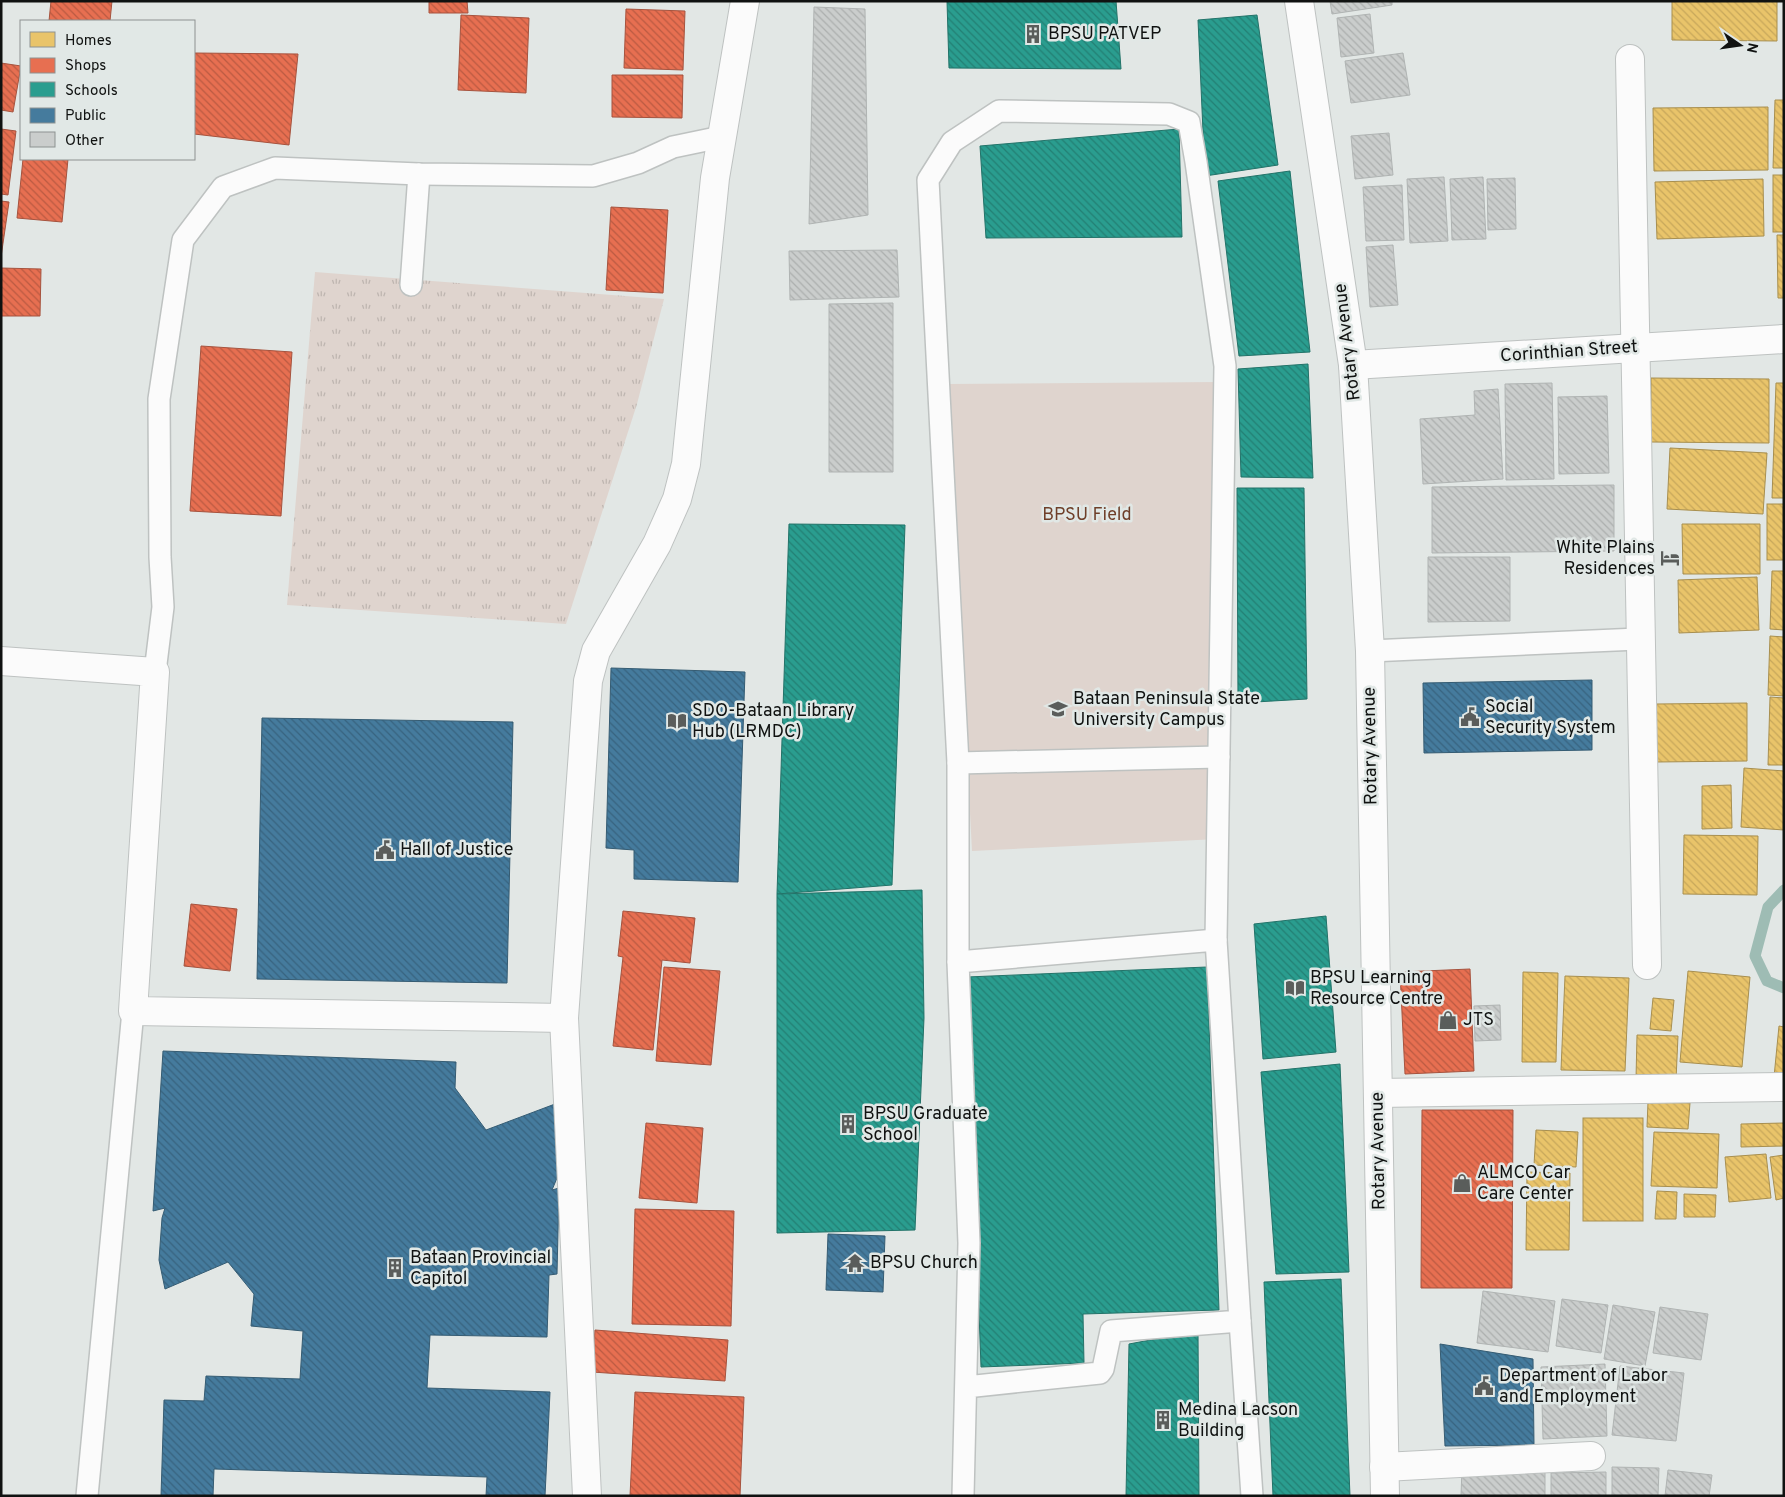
<svg xmlns="http://www.w3.org/2000/svg" width="1785" height="1497" font-family="Overpass,sans-serif">
<style>
.grass{fill:url(#grass-tufts)}
.park{fill:#dfd4ce}
.homes{fill:url(#homes-back-hatch);stroke:#a88f4f}
.shops{fill:url(#shops-back-hatch);stroke:#a6533e}
.schools{fill:url(#schools-back-hatch);stroke:#227369}
.public{fill:url(#public-back-hatch);stroke:#355c73}
.lines{fill:none;stroke-linecap:round;stroke-linejoin:round}
.stream{stroke:#9ebcb4;stroke-width:11}
.building{fill:url(#building-back-hatch);stroke:#b0b4b3}
.service-casing{stroke:#bec2c1;stroke-width:24}
.minor-casing{stroke:#bec2c1;stroke-width:30}
.secondary-casing{stroke:#bec2c1;stroke-width:30}
.service{stroke:#fbfbfb;stroke-width:21}
.minor{stroke:#fbfbfb;stroke-width:28}
.secondary{stroke:#fbfbfb;stroke-width:28}
.labels{text-anchor:middle;dominant-baseline:central;stroke-width:5;stroke-linejoin:round;paint-order:stroke}
.poi-label{font-size:18px;fill:#101211;stroke:#e1e8e6;text-anchor:start}
.street-label{font-size:18px;fill:#101211;stroke:#e1e8e6}
.park-label{font-size:18px;fill:#6f3f29;stroke:#e1e8e6}
</style>
<defs>
<pattern id="grass-tufts" width="24" height="20" patternUnits="userSpaceOnUse" patternTransform="scale(1.25)"><rect width="24" height="20" fill="#dfd4ce"/><path d="M3 7l-1-3M5 7V3M7 7l1-3M15 17l-1-3M17 17v-4M19 17l1-3" fill="none" stroke="#beb5b0"/></pattern>
<pattern id="homes-back-hatch" width="6" height="6" patternUnits="userSpaceOnUse" patternTransform="scale(1.25)"><rect width="6" height="6" fill="#e9c46a"/><path d="M-1 5l2 2M0 0l6 6M5-1l2 2" fill="none" stroke="#c7a75b"/></pattern>
<pattern id="shops-back-hatch" width="6" height="6" patternUnits="userSpaceOnUse" patternTransform="scale(1.25)"><rect width="6" height="6" fill="#e76f51"/><path d="M-1 5l2 2M0 0l6 6M5-1l2 2" fill="none" stroke="#ba5a42"/></pattern>
<pattern id="schools-back-hatch" width="6" height="6" patternUnits="userSpaceOnUse" patternTransform="scale(1.25)"><rect width="6" height="6" fill="#2a9d8f"/><path d="M-1 5l2 2M0 0l6 6M5-1l2 2" fill="none" stroke="#237f73"/></pattern>
<pattern id="public-back-hatch" width="6" height="6" patternUnits="userSpaceOnUse" patternTransform="scale(1.25)"><rect width="6" height="6" fill="#457b9d"/><path d="M-1 5l2 2M0 0l6 6M5-1l2 2" fill="none" stroke="#38637f"/></pattern>
<pattern id="building-back-hatch" width="6" height="6" patternUnits="userSpaceOnUse" patternTransform="scale(1.25)"><rect width="6" height="6" fill="#cacdcc"/><path d="M-1 5l2 2M0 0l6 6M5-1l2 2" fill="none" stroke="#acafae"/></pattern>
</defs>
<rect width="100%" height="100%" fill="#e2e7e5"/>
<polygon class="grass" points="315,272 664,299 637,404 566,624 287,605"/>
<polygon class="park" points="1219,382 1218,839 972,851 948,384"/>
<g class="homes">
<polygon points="1672,1 1777,1 1777,41 1672,40"/>
<polygon points="1775,100 1784,100 1784,168 1773,168"/>
<polygon points="1768,107 1768,170 1654,171 1653,108"/>
<rect x="1773" y="175" width="11" height="57"/>
<polygon points="1763,179 1764,236 1657,239 1655,182"/>
<polygon points="1777,235 1784,235 1784,298 1778,298"/>
<polygon points="1651,378 1769,379 1769,443 1651,442"/>
<polygon points="1776,383 1784,383 1784,498 1772,498"/>
<polygon points="1670,448 1767,453 1763,514 1667,509"/>
<rect x="1767" y="504" width="17" height="56"/>
<polygon points="1682,524 1760,524 1760,574 1683,574"/>
<polygon points="1772,571 1784,571 1784,630 1770,629"/>
<polygon points="1757,577 1759,630 1679,633 1678,580"/>
<polygon points="1770,636 1784,637 1784,696 1768,695"/>
<polygon points="1770,697 1784,698 1784,765 1768,765"/>
<polygon points="1747,703 1747,761 1657,762 1656,704"/>
<polygon points="1744,768 1784,771 1784,830 1741,827"/>
<polygon points="1731,785 1732,828 1702,829 1702,786"/>
<polygon points="1684,835 1758,836 1757,895 1683,894"/>
<polygon points="1688,971 1750,977 1742,1067 1680,1062"/>
<polygon points="1523,972 1558,973 1556,1062 1522,1062"/>
<polygon points="1565,976 1629,978 1625,1071 1561,1070"/>
<polygon points="1653,998 1674,1000 1671,1031 1650,1029"/>
<polygon points="1779,1026 1784,1027 1784,1078 1774,1077"/>
<polygon points="1637,1035 1678,1036 1676,1080 1636,1079"/>
<polygon points="1648,1102 1690,1103 1688,1129 1647,1127"/>
<rect x="1583" y="1118" width="60" height="103"/>
<polygon points="1784,1123 1784,1146 1741,1147 1741,1124"/>
<polygon points="1536,1130 1578,1132 1576,1167 1534,1165"/>
<polygon points="1654,1132 1719,1134 1717,1188 1651,1186"/>
<polygon points="1766,1154 1771,1198 1729,1202 1725,1157"/>
<polygon points="1784,1155 1784,1198 1776,1200 1770,1157"/>
<polygon points="1527,1172 1570,1173 1569,1250 1526,1250"/>
<polygon points="1657,1191 1677,1192 1676,1219 1655,1219"/>
<polygon points="1684,1194 1716,1195 1715,1217 1684,1217"/>
</g>
<g class="shops">
<polygon points="51,1 112,1 110,21 49,21"/>
<polygon points="429,1 467,1 468,13 429,13"/>
<polygon points="626,9 685,11 683,70 624,68"/>
<polygon points="461,15 529,18 526,93 458,90"/>
<polygon points="194,53 298,54 289,145 194,134"/>
<polygon points="1,63 21,66 13,112 1,110"/>
<polygon points="612,75 683,75 682,118 612,117"/>
<polygon points="1,129 16,131 8,195 1,194"/>
<polygon points="23,159 68,159 62,222 17,218"/>
<polygon points="1,201 9,202 1,257"/>
<polygon points="611,207 668,210 663,293 606,290"/>
<polygon points="1,268 41,269 40,316 1,316"/>
<polygon points="201,346 292,352 281,516 190,511"/>
<polygon points="191,904 237,909 230,971 184,966"/>
<polygon points="623,911 695,918 690,963 662,960 653,1050 613,1046 623,957 618,956"/>
<polygon points="664,967 720,971 711,1065 656,1061"/>
<polygon points="1470,969 1474,1071 1405,1074 1400,972"/>
<polygon points="1422,1110 1513,1110 1512,1288 1421,1288"/>
<polygon points="646,1123 703,1128 697,1203 639,1198"/>
<polygon points="635,1209 734,1211 731,1326 632,1324"/>
<polygon points="595,1330 728,1340 725,1381 592,1372"/>
<polygon points="635,1392 744,1397 740,1496 630,1496"/>
</g>
<g class="schools">
<polygon points="947,1 1116,1 1121,69 949,68"/>
<polygon points="1257,15 1278,165 1205,176 1198,20"/>
<polygon points="1179,129 1182,237 986,238 980,146"/>
<polygon points="1290,171 1310,352 1239,356 1218,181"/>
<polygon points="1308,364 1313,478 1241,477 1238,369"/>
<polygon points="1237,488 1304,488 1307,699 1238,703"/>
<polygon points="789,524 905,525 892,885 777,894"/>
<polygon points="922,890 924,1018 915,1230 777,1233 777,894"/>
<polygon points="1326,916 1336,1052 1263,1059 1254,924"/>
<polygon points="1207,967 1219,1310 1083,1314 1084,1363 981,1367 967,977"/>
<polygon points="1340,1064 1349,1272 1276,1274 1261,1072"/>
<polygon points="1341,1279 1350,1496 1273,1496 1264,1282"/>
<polygon points="1198,1331 1199,1496 1126,1496 1129,1344"/>
</g>
<g class="public">
<polygon points="611,668 745,672 738,882 634,879 634,850 606,848"/>
<polygon points="1592,680 1592,750 1424,753 1423,683"/>
<polygon points="262,718 513,722 507,983 257,979"/>
<polygon points="163,1051 456,1062 455,1088 486,1130 555,1104 559,1157 557,1178 552,1190 559,1188 557,1274 549,1275 547,1337 430,1335 427,1388 550,1392 545,1496 486,1496 487,1477 214,1469 213,1496 161,1496 164,1400 204,1401 206,1376 300,1379 303,1331 251,1326 254,1294 228,1262 165,1289 159,1260 162,1218 165,1208 153,1211"/>
<polygon points="828,1234 885,1236 883,1292 826,1290"/>
<polygon points="1440,1344 1533,1359 1534,1445 1445,1446"/>
</g>
<g class="lines">
<polyline class="stream" points="1784,890 1768,907 1755,956 1767,981 1784,988"/>
</g>
<g class="building">
<polygon points="1330,1 1392,1 1392,5 1332,14"/>
<polygon points="814,7 865,9 868,215 809,224"/>
<polygon points="1370,14 1374,53 1341,57 1337,18"/>
<polygon points="1403,53 1410,95 1351,103 1345,61"/>
<polygon points="1389,133 1393,175 1355,179 1351,136"/>
<polygon points="1444,177 1448,241 1410,243 1407,179"/>
<polygon points="1483,177 1486,239 1452,240 1450,179"/>
<polygon points="1515,178 1516,229 1488,230 1487,179"/>
<polygon points="1402,185 1404,240 1366,241 1363,187"/>
<polygon points="1393,245 1398,305 1370,307 1366,247"/>
<polygon points="897,250 899,297 790,300 789,251"/>
<polygon points="893,303 893,472 829,472 829,304"/>
<polygon points="1552,383 1554,479 1506,480 1505,384"/>
<polygon points="1498,389 1503,479 1423,484 1420,419 1475,415 1474,391"/>
<polygon points="1607,396 1609,473 1559,474 1558,397"/>
<polygon points="1614,485 1614,551 1432,553 1432,487"/>
<polygon points="1428,557 1510,557 1510,621 1428,622"/>
<polygon points="1500,1005 1501,1040 1475,1041 1474,1006"/>
<polygon points="1483,1291 1555,1301 1548,1352 1477,1343"/>
<polygon points="1562,1299 1608,1305 1601,1353 1556,1346"/>
<polygon points="1613,1305 1655,1312 1645,1366 1604,1359"/>
<polygon points="1660,1307 1708,1314 1701,1360 1653,1353"/>
<polygon points="1605,1364 1607,1436 1543,1439 1541,1367"/>
<polygon points="1620,1366 1684,1373 1676,1441 1612,1435"/>
<polygon points="1612,1467 1659,1468 1658,1496 1612,1496"/>
<polygon points="1462,1468 1545,1469 1545,1496 1461,1496"/>
<polygon points="1668,1470 1712,1475 1709,1496 1665,1496"/>
<polygon points="1606,1472 1606,1496 1551,1496 1551,1473"/>
</g>
<g class="lines">
<g class="service-casing">
<g id="service">
<polyline points="411,285 419,174"/>
<polyline points="1370,651 1638,639"/>
<polyline points="155,672 163,607 160,557 159,399 183,240 223,187 275,168 419,174 593,176 638,163 673,147 721,137"/>
<polyline points="958,763 1219,757"/>
<polyline points="958,962 958,763 928,180 952,142 999,111 1169,114 1189,122 1196,162 1225,366 1216,940"/>
<polyline points="1240,1321 1252,1496"/>
<polyline points="87,1496 133,1011"/>
<polyline points="963,1496 969,1243 958,962 1216,940 1240,1321 1111,1331 1103,1369 1100,1373 966,1387"/>
</g>
</g>
<g class="minor-casing">
<g id="minor">
<path d="M1630,59C1633,361 1639,663 1647,965"/>
<polyline points="1353,365 1784,339"/>
<polyline points="1,661 155,672 133,1011 564,1018"/>
<polyline points="1378,1093 1784,1087"/>
<polyline points="1384,1467 1591,1456"/>
<polyline points="587,1496 564,1018 588,681 596,651 657,544 677,499 686,464 715,178 745,1"/>
</g>
</g>
<g class="secondary-casing">
<polyline id="secondary" points="1299,1 1353,365 1370,651 1385,1496"/>
</g>
<use href="#service" class="service"/>
<use href="#minor" class="minor"/>
<use href="#secondary" class="secondary"/>
</g>
<defs>
<g id="building-bare" transform="scale(1.5)"><path d="M-4-6H4V6H1V3H-1V6H-4ZM-2.5-4.3h1.7v1.8h-1.7ZM.8-4.3h1.7v1.8H.8ZM-2.5-1h1.7V.8h-1.7ZM.8-1h1.7V.8H.8Z" fill="#5a5d5b" stroke="#e1e8e6" stroke-width="2.5" paint-order="stroke"/></g>
<g id="hotel-bare" transform="scale(1.5)"><path d="M-6-4.5h1.5V1H6V5H4.5V3h-9V5H-6ZM-4 0a1.8 1.8 0 1 1 3.6 0ZM.5 0V-2.5h3Q6-2.5 6 0Z" fill="#5a5d5b" stroke="#e1e8e6" stroke-width="2.5" paint-order="stroke"/></g>
<g id="university-bare" transform="scale(1.5)"><path d="M0-5L7-2L0 1L-7-2ZM-4 1L0 2.5L4 1V4Q0 6-4 4Z" fill="#5a5d5b" stroke="#e1e8e6" stroke-width="2.5" paint-order="stroke"/></g>
<g id="civic-bare" transform="scale(1.5)"><path d="M-.6-6.5H3V-4.5H.6V-3L4-1V1h2V6H-6V1h2V-1L-.6-3ZM-1.2 2.5V6h2.4V2.5Z" fill="#5a5d5b" stroke="#e1e8e6" stroke-width="2.5" paint-order="stroke"/></g>
<g id="library-bare" transform="scale(1.5)"><path d="M-6-4Q-3-5.5-.7-3.5V5Q-3 3-6 4ZM6-4Q3-5.5 .7-3.5V5Q3 3 6 4Z" fill="#5a5d5b" stroke="#e1e8e6" stroke-width="2.5" paint-order="stroke"/></g>
<g id="shop-bare" transform="scale(1.5)"><path d="M-5-2.5h2.3a2.7 3.5 0 0 1 5.4 0H5L5.5 6h-11ZM-1.5-2.5h3a1.5 2.3 0 0 0-3 0Z" fill="#5a5d5b" stroke="#e1e8e6" stroke-width="2.5" paint-order="stroke"/></g>
<g id="temple-bare" transform="scale(1.5)"><path d="M0-6L5-2H3V0L6.5 2.5H4V6H1.5V3h-3V6H-4V2.5H-6.5L-3 0V-2H-5Z" fill="#5a5d5b" stroke="#e1e8e6" stroke-width="2.5" paint-order="stroke"/></g>
</defs>
<g fill-rule="evenodd">
<use href="#building-bare" x="1033" y="34"/>
<use href="#hotel-bare" x="1670" y="558"/>
<use href="#university-bare" x="1058" y="709"/>
<use href="#civic-bare" x="1470" y="717"/>
<use href="#library-bare" x="677" y="721"/>
<use href="#civic-bare" x="385" y="850"/>
<use href="#library-bare" x="1295" y="988"/>
<use href="#shop-bare" x="1448" y="1020"/>
<use href="#building-bare" x="848" y="1124"/>
<use href="#shop-bare" x="1462" y="1183"/>
<use href="#temple-bare" x="855" y="1263"/>
<use href="#building-bare" x="395" y="1268"/>
<use href="#civic-bare" x="1484" y="1386"/>
<use href="#building-bare" x="1163" y="1420"/>
</g>
<g class="labels">
<g class="poi-label">
<text x="1048" y="34">BPSU PATVEP</text>
<text x="1655" y="548" text-anchor="end">White Plains<tspan x="1655" dy="21">Residences</tspan></text>
<text x="1073" y="699">Bataan Peninsula State<tspan x="1073" dy="21">University Campus</tspan></text>
<text x="1485" y="707">Social<tspan x="1485" dy="21">Security System</tspan></text>
<text x="692" y="711">SDO-Bataan Library<tspan x="692" dy="21">Hub (LRMDC)</tspan></text>
<text x="400" y="850">Hall of Justice</text>
<text x="1310" y="978">BPSU Learning<tspan x="1310" dy="21">Resource Centre</tspan></text>
<text x="1463" y="1020">JTS</text>
<text x="863" y="1114">BPSU Graduate<tspan x="863" dy="21">School</tspan></text>
<text x="1477" y="1173">ALMCO Car<tspan x="1477" dy="21">Care Center</tspan></text>
<text x="410" y="1258">Bataan Provincial<tspan x="410" dy="21">Capitol</tspan></text>
<text x="870" y="1263">BPSU Church</text>
<text x="1499" y="1376">Department of Labor<tspan x="1499" dy="21">and Employment</tspan></text>
<text x="1178" y="1410">Medina Lacson<tspan x="1178" dy="21">Building</tspan></text>
</g>
<g class="street-label">
<text transform="translate(1348 342) rotate(-97)">Rotary Avenue</text>
<text transform="translate(1569 352) rotate(-4)">Corinthian Street</text>
<text transform="translate(1371 746) rotate(-91)">Rotary Avenue</text>
<text transform="translate(1379 1151) rotate(-91)">Rotary Avenue</text>
</g>
<g class="park-label">
<text x="1087" y="515">BPSU Field</text>
</g>
</g>
<rect width="1785" height="1497" fill="none" stroke="#101211" stroke-width="5"/>
<rect x="20" y="20" width="175" height="140" fill="#e1e8e6" stroke="#8d9291"/>
<rect x="30" y="32" width="25" height="15" fill="#e9c46a" stroke="#8d9291"/>
<text x="65" y="45" font-size="15" fill="#101211">Homes</text>
<rect x="30" y="58" width="25" height="15" fill="#e76f51" stroke="#8d9291"/>
<text x="65" y="70" font-size="15" fill="#101211">Shops</text>
<rect x="30" y="82" width="25" height="15" fill="#2a9d8f" stroke="#8d9291"/>
<text x="65" y="95" font-size="15" fill="#101211">Schools</text>
<rect x="30" y="108" width="25" height="15" fill="#457b9d" stroke="#8d9291"/>
<text x="65" y="120" font-size="15" fill="#101211">Public</text>
<rect x="30" y="132" width="25" height="15" fill="#cacdcc" stroke="#8d9291"/>
<text x="65" y="145" font-size="15" fill="#101211">Other</text>
<g transform="translate(1740 45) rotate(103)" stroke="#e1e8e6" stroke-width="4" paint-order="stroke">
<path d="M0-4L9 19L0 12L-9 19Z" fill="#101211"/>
<text y="-8" font-size="14" font-weight="bold" text-anchor="middle" fill="#101211">N</text>
</g>
</svg>
